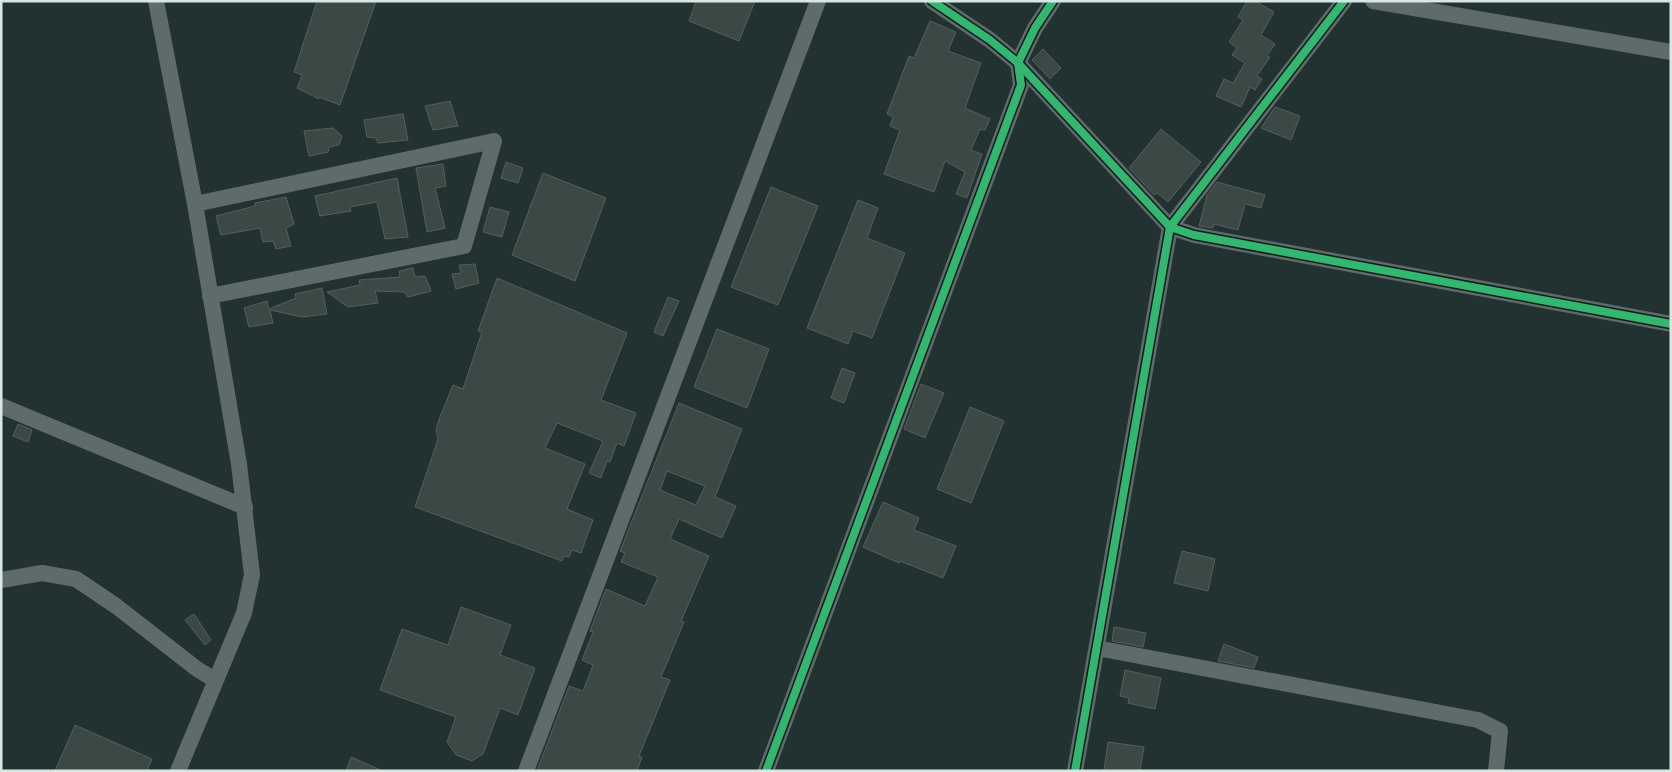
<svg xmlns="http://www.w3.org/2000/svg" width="1672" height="772" font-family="'Golos Text',sans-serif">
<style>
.building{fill:#3c4845;stroke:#52605d;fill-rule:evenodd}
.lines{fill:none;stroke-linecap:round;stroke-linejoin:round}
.minor{stroke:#5f6b6a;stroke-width:16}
.cycleway-casing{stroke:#101d1c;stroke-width:11}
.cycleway{stroke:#33b770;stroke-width:8}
</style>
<rect width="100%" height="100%" fill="#213230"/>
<g class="building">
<polygon points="317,1 376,1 340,105 319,97 319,99 297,88 302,75 294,72"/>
<polygon points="696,1 755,1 739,41 689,21"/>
<polygon points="1247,1 1255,1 1274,12 1261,35 1275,44 1267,56 1270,57 1257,76 1262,79 1255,90 1250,87 1241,107 1216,96 1224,79 1233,83 1245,63 1232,55 1237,48 1229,42 1243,20 1238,17"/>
<polygon points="930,21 956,32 948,51 981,63 965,108 990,119 985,130 980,129 971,150 982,154 967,198 956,194 965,172 945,161 934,192 884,174 900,130 890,126 893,117 887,114 909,56 914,58"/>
<polygon points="1043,49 1061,68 1050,79 1032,60"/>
<polygon points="450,101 458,126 433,130 425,106"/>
<polygon points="1275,107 1300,116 1291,140 1261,128"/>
<polygon points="403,114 408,140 378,143 376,138 367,137 364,120"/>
<polygon points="333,128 342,136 339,145 329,147 328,152 309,156 304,131"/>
<polygon points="1161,129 1201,162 1168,202 1157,193 1154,195 1129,168"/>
<polygon points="506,162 523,168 518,183 501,178"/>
<polygon points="443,164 446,186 435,188 445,228 427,232 416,168"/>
<polygon points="543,173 606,198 575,281 512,255"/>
<polygon points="397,178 408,237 385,239 377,202 350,207 351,211 320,216 315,196"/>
<polygon points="1217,182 1265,195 1261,208 1245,204 1238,230 1214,224 1213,228 1199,226 1207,195"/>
<polygon points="771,187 818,206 778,305 731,287"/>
<polygon points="286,197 294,224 286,228 291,246 276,249 273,241 263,242 260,228 221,235 216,216 255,206 255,203"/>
<polygon points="858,200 878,208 867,238 905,253 872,338 853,331 848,344 807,328"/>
<polygon points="490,207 509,212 502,237 483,232"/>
<polygon points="475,264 479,283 456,289 452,274 461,273 459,265"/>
<polygon points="413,268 415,277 425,276 431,291 408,297 404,292 375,291 378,303 348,307 327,292 360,285 359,280 400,277 399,271"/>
<polygon points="497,278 627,333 601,400 636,413 624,446 617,443 610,462 607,461 601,478 589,473 603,441 557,423 545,448 585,464 567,509 593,520 581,553 572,550 569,557 564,556 562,561 415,507 438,439 436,430 440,417 453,385 463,389 482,332 478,331"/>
<polygon points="322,288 327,314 302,317 270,310 273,323 249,327 244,308 267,301 269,309 296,298 295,294"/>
<polygon points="668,297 679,301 663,336 654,332"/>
<polygon points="717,329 769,349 747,408 694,387"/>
<polygon points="842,368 855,373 844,403 831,398"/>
<polygon points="921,384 944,393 925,438 904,429"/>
<path d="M679,403L742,429L715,497L736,506L722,538L679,519L670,539L709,556L681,621L684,622L661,677L670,680L639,756L642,757L637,771H537L569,686L583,691L593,665L582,660L593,632L590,631L606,589L645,606L658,577L621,562L625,553L620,551ZM667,471L705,486L696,505L660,490Z"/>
<polygon points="970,407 1004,421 971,503 937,489"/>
<polygon points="18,424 32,430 28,442 13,436"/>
<polygon points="883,502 919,518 914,530 956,546 943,578 900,561 899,563 863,547"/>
<polygon points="1182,551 1215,559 1208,591 1174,583"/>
<polygon points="461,607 511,625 500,655 535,668 518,715 500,708 483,754 472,761 456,755 447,742 456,717 380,690 402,629 448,645"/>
<polygon points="194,614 211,640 205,645 185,620"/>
<polygon points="1114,627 1146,633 1143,647 1112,641"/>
<polygon points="1224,644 1258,657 1254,668 1218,661"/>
<polygon points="1125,670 1161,678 1155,709 1128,703 1129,698 1120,696"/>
<polygon points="75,725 152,759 147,771 55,771"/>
<polygon points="1108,742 1144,747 1140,771 1104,771"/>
<polygon points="351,757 383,771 346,771"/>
</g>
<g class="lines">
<g class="minor">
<polyline points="156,1 195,204 239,464 252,575 244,613 178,771"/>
<polyline points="932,1 990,40 1018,63 1170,227 1194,235 1671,324"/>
<polyline points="1373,1 1671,52"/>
<polyline points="195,204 494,141 464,246 210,296"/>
<polyline points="1,406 245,507"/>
<polyline points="1,580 42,573 76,579 116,606 197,669 215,680"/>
<polyline points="1097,648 1478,720 1500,731 1496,771"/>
<polyline points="526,771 818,1"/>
<polyline points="766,771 1021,85 1018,63 1035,28 1053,1"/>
<polyline points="1075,771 1170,227 1344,1"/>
</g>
<g class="cycleway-casing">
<g id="cycleway">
<polyline points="932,1 990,40 1018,63 1170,227 1194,235 1671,324"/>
<polyline points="766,771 1021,85 1018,63 1035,28 1053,1"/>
<polyline points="1075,771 1170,227 1344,1"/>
</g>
</g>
<use href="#cycleway" class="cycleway"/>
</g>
<rect width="1672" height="772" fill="none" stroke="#d6e7e4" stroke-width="5"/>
</svg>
